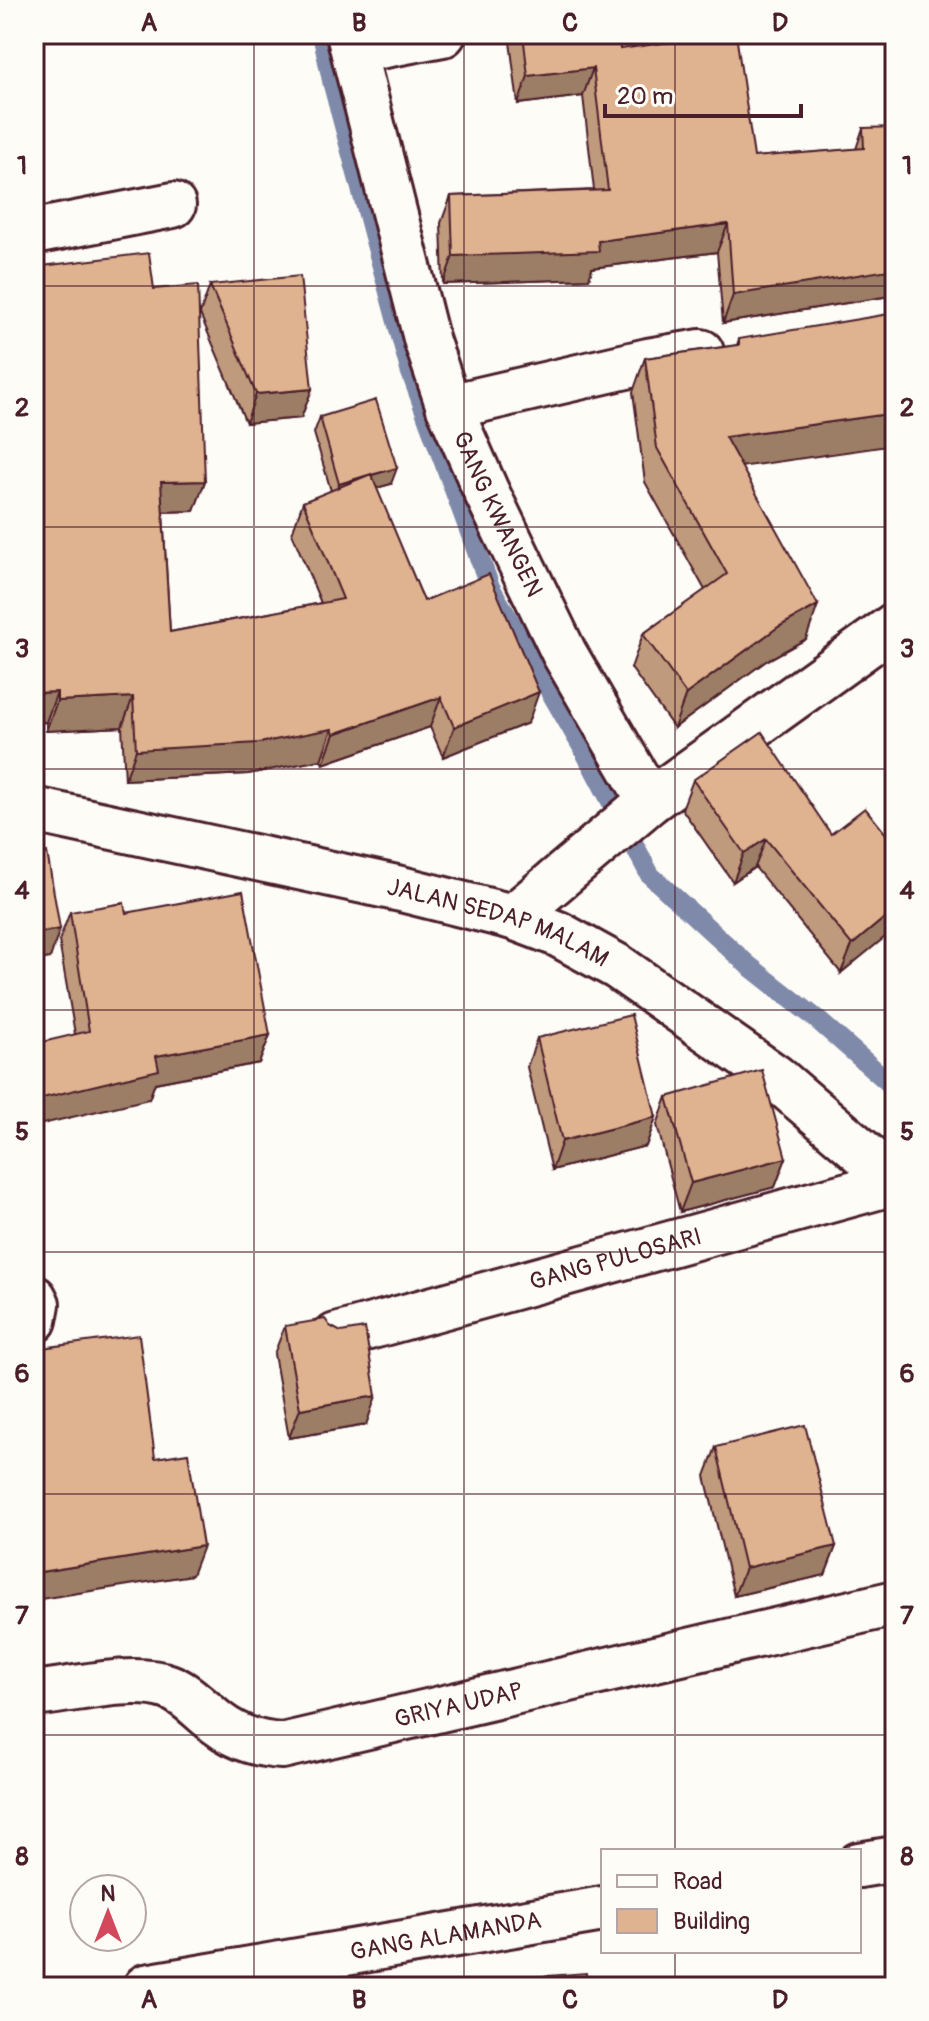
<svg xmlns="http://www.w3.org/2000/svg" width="929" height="2021" font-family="Pangolin,sans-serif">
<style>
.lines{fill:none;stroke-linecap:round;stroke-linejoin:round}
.stream{stroke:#7f89a9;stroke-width:20}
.minor-casing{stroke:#4a1f2b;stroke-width:50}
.minor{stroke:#fdfcf7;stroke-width:44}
.wall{fill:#c09a7c;stroke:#4a1f2b;stroke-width:2}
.shaded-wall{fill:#9c7d65;stroke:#4a1f2b;stroke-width:2}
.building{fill:#dfb390;stroke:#4a1f2b;stroke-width:2}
.grid{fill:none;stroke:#4a1f2b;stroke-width:2;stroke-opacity:0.55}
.labels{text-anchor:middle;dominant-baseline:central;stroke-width:8;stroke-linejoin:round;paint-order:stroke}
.street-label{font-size:24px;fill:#4a1f2b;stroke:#fdfcf7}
.neatline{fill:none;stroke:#4a1f2b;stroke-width:3}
.grid-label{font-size:26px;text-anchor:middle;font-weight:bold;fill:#4a1f2b}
</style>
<rect width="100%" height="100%" fill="#fdfcf7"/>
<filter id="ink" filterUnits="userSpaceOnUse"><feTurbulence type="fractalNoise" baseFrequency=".0125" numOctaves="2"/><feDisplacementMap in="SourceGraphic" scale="16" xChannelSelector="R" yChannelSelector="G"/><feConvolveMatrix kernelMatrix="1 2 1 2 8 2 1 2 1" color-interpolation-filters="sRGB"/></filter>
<g filter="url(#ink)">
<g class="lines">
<polyline class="stream" points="322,34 333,85 410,370 490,587 584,750 650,875 748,965 813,1016 895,1088"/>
<g class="minor-casing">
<g id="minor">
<path id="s1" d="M349,34L427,342L449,407L486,491L564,653L650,801"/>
<polyline points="354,51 443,34"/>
<polyline points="34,232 173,205"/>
<polyline points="449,407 648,361 701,352"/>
<path id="s2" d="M34,810L401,889L513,917L558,934L618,967L775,1077L895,1180"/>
<polyline points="513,917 650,801 895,625"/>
<polyline points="34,1298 37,1304 34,1320"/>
<path id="s3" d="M336,1336L895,1182"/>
<path id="s4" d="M34,1694C72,1690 134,1674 169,1687C185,1693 197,1706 209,1716C231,1736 254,1744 282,1746L895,1603"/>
<polyline points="859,1865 895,1859"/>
<path id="s5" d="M146,1987L603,1909"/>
</g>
</g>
<use href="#minor" class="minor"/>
</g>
<g class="wall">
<polygon points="509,34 619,34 620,49 754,157 856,149 863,128 890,296 723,323 717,252 592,268 589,279 443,284 441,223 451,196 594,190 583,96 518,104"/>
<polygon points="34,267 154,289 205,481 194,511 163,512 170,632 321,603 292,533 303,502 331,491 314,433 320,417 391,484 376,488 424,601 528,723 443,757 430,727 323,764 321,760 248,774 125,780 122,727 46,731 46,722 34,723"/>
<polygon points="210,285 312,389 301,418 246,423 200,314"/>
<polygon points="739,339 741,467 806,639 766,661 674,728 631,668 643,634 705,590 645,482 633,392 645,358 737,345"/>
<polygon points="693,780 831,834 895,845 841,973 755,867 733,882 682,809"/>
<polygon points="70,912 126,913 270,1035 259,1063 155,1083 149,1099 75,1034 59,941"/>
<polygon points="537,1038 656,1117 646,1146 552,1170 527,1067"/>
<polygon points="667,1097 786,1158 775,1187 680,1212 657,1125"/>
<polygon points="285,1326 366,1425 289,1438 274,1354"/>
<polygon points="716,1447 836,1546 825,1575 734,1596 705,1476"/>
</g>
<g class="shaded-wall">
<polygon points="593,68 583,96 518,104 528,76"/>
<polygon points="728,224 717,252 592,268 589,279 443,284 453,256 598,241"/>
<polygon points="895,248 895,281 890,296 723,323 733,295"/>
<polygon points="312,389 301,418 246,423 256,394"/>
<polygon points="895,413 895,445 712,471 725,437"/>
<polygon points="397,468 391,484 334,500 339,484"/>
<polygon points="205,481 194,511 150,512 161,482"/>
<polygon points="818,605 806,639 766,661 674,728 686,694 778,627"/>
<polygon points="57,692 46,722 34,723 34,693"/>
<polygon points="539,692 528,723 443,757 454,727"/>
<polygon points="133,697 122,727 46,731 57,701"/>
<polygon points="441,697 430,727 323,764 334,734"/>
<polygon points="332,729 321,760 248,774 125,780 136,750"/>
<polygon points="766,839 755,867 733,882 744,853"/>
<polygon points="895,909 895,929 841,973 852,945"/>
<polygon points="60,929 50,958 34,961 34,934"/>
<polygon points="270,1035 259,1063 155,1083 149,1099 34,1126 34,1100 156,1056"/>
<polygon points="656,1117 646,1146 552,1170 562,1141"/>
<polygon points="786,1158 775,1187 680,1212 691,1183"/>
<polygon points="376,1396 366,1425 289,1438 300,1409"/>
<polygon points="203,1546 192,1575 34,1600 34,1573"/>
<polygon points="836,1546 825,1575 734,1596 745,1568"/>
</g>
<g class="building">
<polygon points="523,34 619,34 620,49 726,34 736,34 754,157 864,148 863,128 895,127 895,269 733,295 728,224 598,241 599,251 453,256 451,196 608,190 593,68 528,76"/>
<polygon points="149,253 154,289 198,285 205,481 161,482 170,632 343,599 303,502 371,474 424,601 489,574 539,692 454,727 441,697 334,734 332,729 259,743 136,750 133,697 57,701 57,692 34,693 34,267"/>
<polygon points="300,276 312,389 256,394 210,285"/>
<polygon points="895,313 895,413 725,437 818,605 778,627 686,694 643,634 727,574 657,448 645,358 739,345 739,339"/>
<polygon points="376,400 397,468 371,475 371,474 339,484 320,417"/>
<polygon points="762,732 831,834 865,808 895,845 895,909 852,945 766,839 744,853 693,780"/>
<polygon points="47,852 60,929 34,934 34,855"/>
<polygon points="243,891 270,1035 156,1056 159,1070 34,1100 34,1044 89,1031 70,912 124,903 126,913"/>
<polygon points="631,1015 656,1117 562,1141 537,1038"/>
<polygon points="762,1070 786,1158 691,1183 667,1097"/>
<polygon points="325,1319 330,1326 341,1332 365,1328 376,1396 300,1409 285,1326"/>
<polygon points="139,1335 155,1458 188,1453 203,1546 34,1573 34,1349"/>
<polygon points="805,1425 836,1546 745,1568 716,1447"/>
<polygon points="586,1973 587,1987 496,1987 495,1980"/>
<polygon points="333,1980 334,1987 268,1987 268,1981"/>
</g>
</g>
<path class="grid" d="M254,34V1987M464,34V1987M675,34V1851M34,286H895M34,527H895M34,769H895M34,1010H895M34,1252H895M34,1494H895M34,1735H895M675,1951V1987"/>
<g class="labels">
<g class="street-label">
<text stroke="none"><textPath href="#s1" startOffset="504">GANG KWANGEN</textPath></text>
<text stroke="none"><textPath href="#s2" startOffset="478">JALAN SEDAP MALAM</textPath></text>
<text stroke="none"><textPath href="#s3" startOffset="290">GANG PULOSARI</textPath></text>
<text stroke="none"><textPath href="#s4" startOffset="448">GRIYA UDAP</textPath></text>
<text stroke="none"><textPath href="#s5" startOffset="304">GANG ALAMANDA</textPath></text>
</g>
</g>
<rect width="929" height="2021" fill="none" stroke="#fdfcf7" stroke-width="88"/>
<rect x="601" y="1849" width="260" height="104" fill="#fdfcf7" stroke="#b5a4a5" stroke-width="2"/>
<rect x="617" y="1875" width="40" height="12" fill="#fdfcf7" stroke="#b5a4a5" stroke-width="2"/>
<text x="673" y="1889" font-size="24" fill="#4a1f2b">Road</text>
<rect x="617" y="1909" width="40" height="24" fill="#dfb390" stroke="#b5a4a5" stroke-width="2"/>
<text x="673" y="1929" font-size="24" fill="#4a1f2b">Building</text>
<g transform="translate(108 1913)"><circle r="38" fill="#fdfcf7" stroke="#b5a4a5" stroke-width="2"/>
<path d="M0-6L14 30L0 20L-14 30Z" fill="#d1495b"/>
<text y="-12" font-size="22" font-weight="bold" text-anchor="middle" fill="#4a1f2b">N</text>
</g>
<path d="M605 104v12h196v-12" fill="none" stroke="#4a1f2b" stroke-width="4"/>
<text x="617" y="104" font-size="24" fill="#4a1f2b" stroke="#fdfcf7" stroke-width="6" paint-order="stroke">20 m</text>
<rect x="44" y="44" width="841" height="1933" class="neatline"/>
<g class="grid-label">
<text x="149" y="31">A</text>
<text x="359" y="31">B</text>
<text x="570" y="31">C</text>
<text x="780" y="31">D</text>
<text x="22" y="174">1</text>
<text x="907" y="174">1</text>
<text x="22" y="416">2</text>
<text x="907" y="416">2</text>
<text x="22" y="657">3</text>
<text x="907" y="657">3</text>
<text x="22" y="899">4</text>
<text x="907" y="899">4</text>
<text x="22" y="1140">5</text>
<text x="907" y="1140">5</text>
<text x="22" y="1382">6</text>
<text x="907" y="1382">6</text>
<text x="22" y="1624">7</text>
<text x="907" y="1624">7</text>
<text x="22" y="1865">8</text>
<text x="907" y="1865">8</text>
<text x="149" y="2008">A</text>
<text x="359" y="2008">B</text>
<text x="570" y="2008">C</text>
<text x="780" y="2008">D</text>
</g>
</svg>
